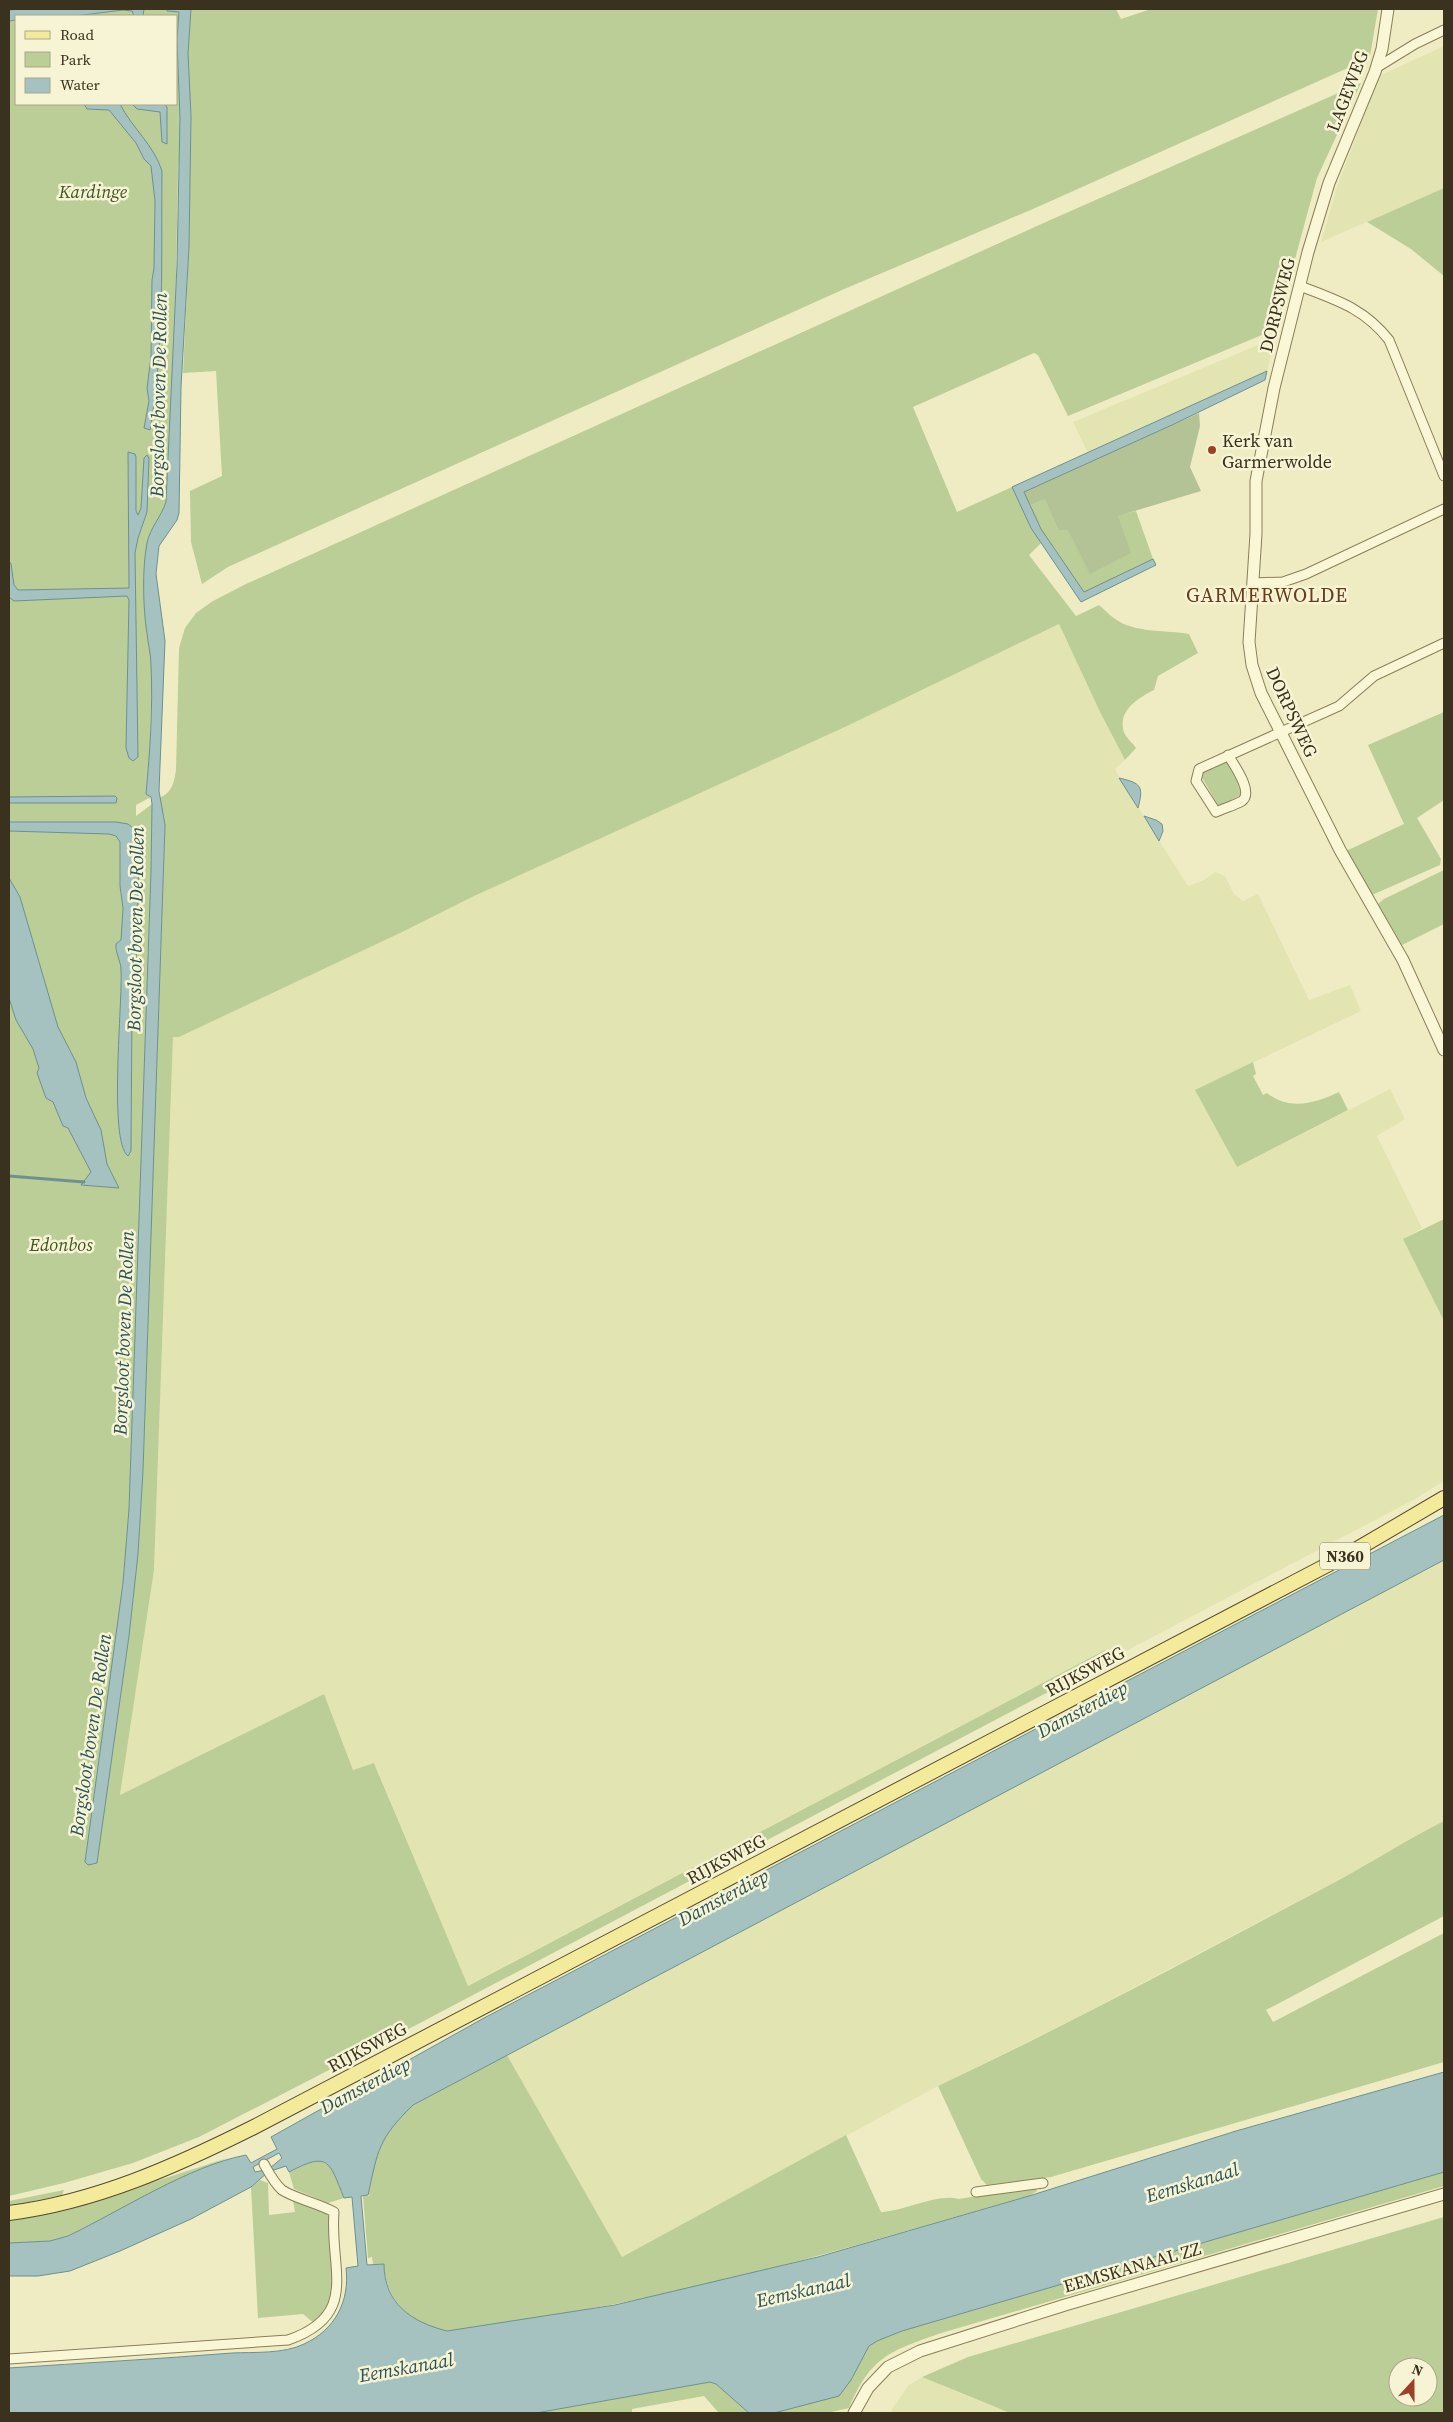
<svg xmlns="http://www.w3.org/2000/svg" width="1453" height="2422" font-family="'Source Serif 4',serif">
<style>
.farmland{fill:#e2e5b1}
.green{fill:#bbce97;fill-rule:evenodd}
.cemetery{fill:#b3c396}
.water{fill:#a6c2c0;stroke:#6c9190}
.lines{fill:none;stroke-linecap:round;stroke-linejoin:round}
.stream{stroke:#6c9190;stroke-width:3}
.minor-casing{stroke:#8a7e5a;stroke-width:11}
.tertiary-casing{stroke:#8a7e5a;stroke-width:13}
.primary-casing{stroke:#584b2e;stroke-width:16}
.minor{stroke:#faf7d7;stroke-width:9}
.tertiary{stroke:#faf7d7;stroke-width:11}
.primary{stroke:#f3eb9b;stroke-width:14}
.poi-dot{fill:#9b4128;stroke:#f6f4d4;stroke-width:2}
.labels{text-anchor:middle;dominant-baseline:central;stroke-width:5;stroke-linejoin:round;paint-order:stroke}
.shield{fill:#f6f4d4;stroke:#726c55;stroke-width:1}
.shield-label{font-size:16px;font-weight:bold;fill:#3a321e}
.street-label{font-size:18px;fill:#3a321e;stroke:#f6f4d4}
.park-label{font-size:18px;font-style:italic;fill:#3f5724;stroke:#f6f4d4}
.poi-label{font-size:18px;fill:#3a321e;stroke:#f6f4d4;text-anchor:start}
.water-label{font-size:19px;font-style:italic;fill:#2d535a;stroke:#f6f4d4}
.quarter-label{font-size:20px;letter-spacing:1px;fill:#683d1c;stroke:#f6f4d4}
</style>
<rect width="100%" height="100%" fill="#efecc4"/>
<g class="farmland">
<polygon points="1444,46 1444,188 1321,242 1337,187 1379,76"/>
<polygon points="1275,338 1267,371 1088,453 1073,422"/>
<polygon points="1059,624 1100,712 1125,760 1115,769 1119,777 1188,886 1204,880 1215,872 1225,876 1234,894 1243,901 1258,894 1309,1000 1350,985 1361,1011 1196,1090 1237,1167 1390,1089 1405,1119 1377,1136 1422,1228 1404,1239 1444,1321 1444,1481 1415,1499 1109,1660 1105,1650 467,1986 375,1764 353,1771 324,1694 120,1795 154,1570 173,1036 179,1036 252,1003 472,897 845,727"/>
<polygon points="1444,1560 1444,1821 1382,1857 1074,2019 938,2086 622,2257 507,2055"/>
<polygon points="922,2377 967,2396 1010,2413 892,2413 892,2409 909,2385"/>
</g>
<g class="green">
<path d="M9,9H189L178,174L175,324L166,502L160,518L146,631L152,663L150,754L146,794L151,797L136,805V816L152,804L151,871L129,1509L123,1583L85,1862L88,1865L97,1863L129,1636L138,1554L143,1471L165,825L159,798C172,793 174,783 176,770L179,648L185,628L196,613L213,601L246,584L1048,221L1361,83L1317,178L1276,329L1068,416L1038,355L1034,353L913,407L957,512L1012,487L1041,543L1029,555L1076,616L1099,605C1105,610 1112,618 1120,622C1140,633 1167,630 1189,634L1198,653L1158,676L1154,690C1138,698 1117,711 1124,732C1126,738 1132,742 1136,748L1125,760L1100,712L1059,624L845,727L472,897L400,933L179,1037H173L154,1570L120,1795L324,1694L353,1770L374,1763L468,1986L1105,1650L1109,1660L420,2023L199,2137L133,2163L64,2183L9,2196ZM16,16H176V104H16ZM135,830L139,833L134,972Z"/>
<polygon points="191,9 1116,9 1121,19 1151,9 1378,9 1370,56 1359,63 1033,209 842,290 228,567 202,584 191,542 190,491 222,476 216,371 183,373 189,247 191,116 188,53"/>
<polygon points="1444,188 1444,276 1411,249 1367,222"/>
<polygon points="1045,498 1058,530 1136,511 1153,559 1084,593 1041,529 1030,505"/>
<polygon points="1444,712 1444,800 1417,818 1441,859 1440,865 1372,895 1346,851 1404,824 1368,745"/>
<polygon points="1228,761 1244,793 1219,807 1200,774"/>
<polygon points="1444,870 1444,924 1402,945 1378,904 1384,899"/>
<path d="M1253,1062L1256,1074L1253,1076L1263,1095L1267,1093C1289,1111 1316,1103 1339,1092L1348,1110L1237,1167L1195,1090Z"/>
<polygon points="1444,1219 1444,1321 1403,1239"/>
<path d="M1444,1821V1916L1266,2010L1273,2022L1444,1933V2062L1051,2177L987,2185L981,2179L938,2086C1074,2022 1206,1950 1339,1880C1374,1861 1408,1839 1444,1821Z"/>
<path d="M507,2055L622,2257L846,2135L881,2212C906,2211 937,2193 959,2199L1035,2186L1037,2191L1029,2196C877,2239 726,2286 571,2312C542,2317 514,2322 485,2326C473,2328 460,2332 448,2331C413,2330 384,2298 384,2264H373L372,2257L368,2258L363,2196H370L368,2195L378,2149L393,2124L413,2105Z"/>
<path d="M228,2158L166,2186L68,2236L50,2241L9,2243V2219C84,2206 155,2181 228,2158Z"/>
<path d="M315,2160C336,2163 337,2181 344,2198L328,2203L294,2189L289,2172Z"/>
<path d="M1444,2172V2186L938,2334C888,2352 871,2357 849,2408L827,2413H774L851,2380L869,2346L877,2341L902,2331Z"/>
<polygon points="260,2180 268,2183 269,2215 295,2212 293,2201 297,2200 322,2209 329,2217 335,2282 329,2306 315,2324 303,2314 258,2318 251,2187"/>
<polygon points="64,2190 62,2195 9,2206 9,2201"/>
<path d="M1444,2217V2413H1010L922,2377L968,2357ZM1398,2367H1428V2397H1398Z"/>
<polygon points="710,2382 716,2384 749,2413 719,2413 704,2396 632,2409 632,2412 620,2413 536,2413"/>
</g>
<polygon class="cemetery" points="1199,413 1200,426 1190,467 1201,491 1118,516 1131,553 1090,574 1068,530 1058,530 1045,499 1030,505 1024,492"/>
<g class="water">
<polygon points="21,9 144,9 143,16 134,16 132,11 123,10 75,16 16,16 16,20 9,21 9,10"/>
<path d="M167,9H191L188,53L191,116L189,247L181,387L179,513L177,520L159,546L156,574L165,641L159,791L165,825L143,1471L138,1554L129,1636L97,1863L88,1865L85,1862L123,1583L129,1509L151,871L152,804L151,797L146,794C150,751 153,708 151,665C151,654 148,644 147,634C143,608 142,569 147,543C150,528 161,517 166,502L177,265L180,118L177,40L179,12L167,11Z"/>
<path d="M84,104H120C132,128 154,145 162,171C161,257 165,345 150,430L144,428L149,401L147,388L151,357L152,280L154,268L155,201L151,166L144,159L136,143L109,110L87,109Z"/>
<polygon points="132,104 164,104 167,107 167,144 162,142 160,112 137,109"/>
<polygon points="1267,371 1265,380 1172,425 1024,492 1041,529 1084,592 1153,559 1156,565 1081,602 1031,528 1012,487"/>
<polygon points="128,452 135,454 136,457 136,511 138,515 141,508 144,458 147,455 149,458 147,512 138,538 135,553 138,757 133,761 129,758 126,748 129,600 127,596 14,601 9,597 9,561 11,564 14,585 18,590 129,588"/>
<path d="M1119,778C1141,783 1144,786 1138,808Z"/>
<polygon points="115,796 117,798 116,803 9,803 9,797"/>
<polygon points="1144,816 1156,820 1162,824 1163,831 1159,841"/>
<path d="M9,822H116L128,824L139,833L137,946L132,1008L131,1151L128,1156C108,1141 123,1000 121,970C121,961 115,953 116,944L121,940L123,908L120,886V842L116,836L109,834L9,831Z"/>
<polygon points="9,878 20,897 58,1027 76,1062 86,1098 101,1130 107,1164 119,1188 81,1185 91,1172 68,1128 63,1126 53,1102 46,1098 37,1073 39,1068 33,1049 16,1020 9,998"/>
<path d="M1444,1515V1560L413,2105C378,2139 378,2150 368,2195L361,2196L367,2265L384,2264C384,2303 411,2322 447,2331L615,2305L818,2257L1029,2196L1236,2131L1444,2072V2172L902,2331L877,2341L869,2346L851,2380L839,2396L774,2413H749L716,2384L710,2382L536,2413H9V2368C83,2363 158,2359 232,2353C254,2352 284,2354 304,2344C335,2330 350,2301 346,2268L358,2266L352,2197L344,2198C329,2161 329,2151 289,2172L286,2166L271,2171L270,2168L282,2158L279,2153L253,2167L255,2172L265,2170L267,2173L251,2187L191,2219L120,2251L70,2271L38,2276H9V2243L50,2241L68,2236C122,2210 189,2166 246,2155L251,2163L277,2149L271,2137L484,2018Z"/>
</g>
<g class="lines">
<polyline class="stream" points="9,1176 84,1182"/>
<g class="minor-casing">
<g id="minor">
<polyline points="1376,68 1415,44 1444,30"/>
<path d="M1300,286C1336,300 1364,308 1389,340L1444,476"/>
<polyline points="1253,583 1283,582 1306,574 1444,509"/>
<path d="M1228,755C1234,765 1254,792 1242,801C1235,805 1225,808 1216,812L1196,781L1199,769L1339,706L1374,676L1444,643"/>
<polyline points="976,2192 1043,2183"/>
<path d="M9,2359L288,2340C361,2315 329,2268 334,2212C318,2203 296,2199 282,2190C274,2183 269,2173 264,2164"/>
</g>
</g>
<g class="tertiary-casing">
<g id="tertiary">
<polyline points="1388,9 1382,49 1375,72 1329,183 1308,252 1274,388 1256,481 1256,534 1249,642 1252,665 1261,693 1340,850 1403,960 1444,1050"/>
<polyline points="854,2413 868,2388 888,2367 920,2351 1065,2305 1444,2194"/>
</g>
</g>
<g class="primary-casing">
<path id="primary" d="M9,2213C96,2202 176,2166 254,2127L1352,1552L1444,1498"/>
</g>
<use href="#minor" class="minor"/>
<use href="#tertiary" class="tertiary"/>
<use href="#primary" class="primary"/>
</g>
<circle class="poi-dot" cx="1212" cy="450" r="5"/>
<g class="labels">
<rect class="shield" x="1320" y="1542.5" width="50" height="27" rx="4"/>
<g class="shield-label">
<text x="1345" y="1556">N360</text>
</g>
<g class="street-label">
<text transform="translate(1347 91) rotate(-69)">LAGEWEG</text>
<text transform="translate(1277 305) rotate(-76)">DORPSWEG</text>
<text transform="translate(1292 712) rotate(65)">DORPSWEG</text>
<text transform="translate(1085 1671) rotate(-28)">RIJKSWEG</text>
<text transform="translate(726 1859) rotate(-28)">RIJKSWEG</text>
<text transform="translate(367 2047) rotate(-28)">RIJKSWEG</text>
<text transform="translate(1132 2267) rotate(-16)">EEMSKANAAL ZZ</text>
</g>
<g class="park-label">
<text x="93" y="191">Kardinge</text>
<text x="61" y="1244">Edonbos</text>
</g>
<g class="poi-label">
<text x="1222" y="440">Kerk van<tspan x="1222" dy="21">Garmerwolde</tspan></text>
</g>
<g class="water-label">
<text transform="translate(158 395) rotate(-89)">Borgsloot boven De Rollen</text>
<text transform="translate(135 929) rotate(-89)">Borgsloot boven De Rollen</text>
<text transform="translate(123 1333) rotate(-88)">Borgsloot boven De Rollen</text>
<text transform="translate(1082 1709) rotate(-28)">Damsterdiep</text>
<text transform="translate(90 1735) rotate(-82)">Borgsloot boven De Rollen</text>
<text transform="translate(723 1897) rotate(-28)">Damsterdiep</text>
<text transform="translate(365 2085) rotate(-28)">Damsterdiep</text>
<text transform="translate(1192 2182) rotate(-17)">Eemskanaal</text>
<text transform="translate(803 2290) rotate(-13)">Eemskanaal</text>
<text transform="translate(406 2367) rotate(-10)">Eemskanaal</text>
</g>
<g class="quarter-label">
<text x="1267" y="595">GARMERWOLDE</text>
</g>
</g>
<rect width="1453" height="2422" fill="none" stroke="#3a321e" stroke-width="20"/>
<rect x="15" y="15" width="162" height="90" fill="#f6f4d4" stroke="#aba68b"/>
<rect x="25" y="31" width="25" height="8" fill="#f3eb9b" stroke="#aba68b"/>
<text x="60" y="40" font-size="15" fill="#3a321e">Road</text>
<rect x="25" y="52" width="25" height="15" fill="#bbce97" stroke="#aba68b"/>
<text x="60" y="65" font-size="15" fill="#3a321e">Park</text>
<rect x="25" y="78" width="25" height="15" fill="#a6c2c0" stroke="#aba68b"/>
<text x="60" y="90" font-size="15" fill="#3a321e">Water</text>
<g transform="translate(1413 2382) rotate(21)"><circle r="24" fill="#f6f4d4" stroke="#aba68b"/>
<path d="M0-4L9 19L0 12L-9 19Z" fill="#9b4128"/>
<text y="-8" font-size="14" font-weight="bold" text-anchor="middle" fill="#3a321e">N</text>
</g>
</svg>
